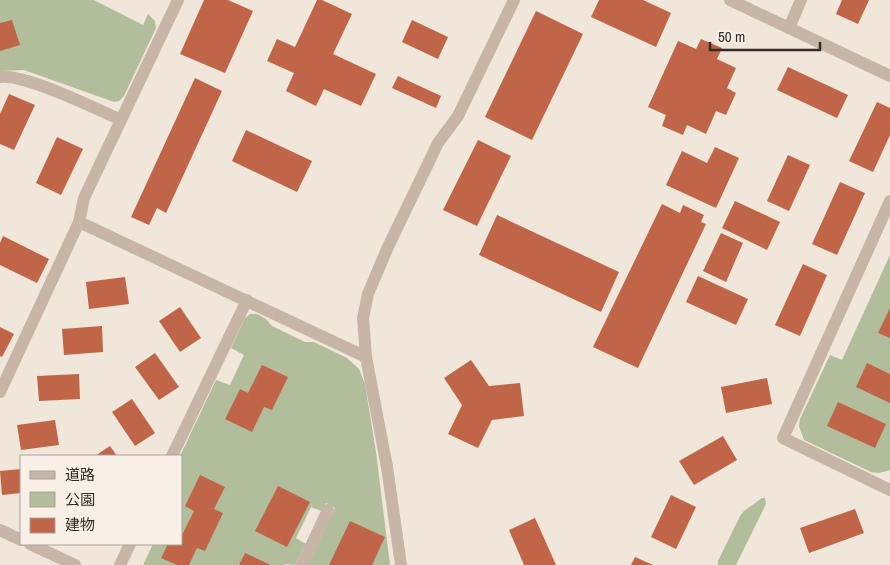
<svg xmlns="http://www.w3.org/2000/svg" width="890" height="565" font-family="'Archivo Narrow','Noto Sans JP',sans-serif">
<style>
.green{fill:#b2be9b}
.building{fill:#c06548}
.lines{fill:none;stroke-linecap:round;stroke-linejoin:round}
.minor{stroke:#c7b6a7;stroke-width:12}
</style>
<rect width="100%" height="100%" fill="#f0e6da"/>
<g class="green">
<polygon points="0,0 94,0 143,25 148,14 155,21 156,28 124,96 119,101 114,102 24,70 0,71"/>
<polygon points="890,255 890,470 879,473 871,472 804,440 799,426 800,419 830,355 842,360"/>
<polygon points="250,314 257,314 266,319 272,326 305,342 314,342 347,358 359,369 365,384 376,452 390,565 308,565 335,508 326,503 321,511 311,507 296,538 306,544 295,565 285,564 284,565 143,565 153,544 181,544 181,456 180,456 216,380 230,385 244,355 231,348 245,318"/>
<polygon points="762,498 765,498 766,504 736,565 718,565 718,561 740,516 744,511"/>
</g>
<g class="building">
<polygon points="204,0 228,0 253,11 225,73 180,54"/>
<polygon points="317,0 322,0 352,14 333,54 376,74 361,106 324,89 316,106 286,91 294,73 267,61 277,39 295,47"/>
<polygon points="599,0 643,0 671,13 656,47 591,17"/>
<polygon points="842,0 869,0 858,24 836,14"/>
<polygon points="536,11 583,34 532,140 485,117"/>
<polygon points="12,20 20,45 0,51 0,23"/>
<polygon points="412,20 448,37 438,59 402,42"/>
<polygon points="701,39 722,48 717,59 736,68 727,88 736,93 726,115 716,111 706,134 687,125 683,135 662,126 666,115 648,107 678,41 696,49"/>
<polygon points="788,67 848,95 837,118 777,90"/>
<polygon points="398,76 441,96 436,108 392,88"/>
<polygon points="195,78 222,91 166,213 157,208 149,225 131,217"/>
<polygon points="9,94 35,105 14,150 0,144 0,114"/>
<polygon points="877,102 890,108 890,135 873,172 849,161"/>
<polygon points="246,130 312,161 297,192 232,161"/>
<polygon points="57,137 83,149 61,195 36,183"/>
<polygon points="478,140 511,156 477,226 443,210"/>
<polygon points="715,147 739,158 716,208 666,185 682,151 707,163"/>
<polygon points="788,155 810,165 789,211 767,201"/>
<polygon points="840,182 865,193 837,255 812,244"/>
<polygon points="735,201 780,222 767,250 722,228"/>
<polygon points="662,204 680,213 683,205 704,215 701,222 706,224 638,368 593,347"/>
<polygon points="497,215 619,272 601,312 479,255"/>
<polygon points="721,233 743,243 726,282 703,271"/>
<polygon points="3,236 49,259 37,283 0,265 0,243"/>
<polygon points="803,264 827,275 800,336 775,325"/>
<polygon points="698,276 748,299 736,325 686,302"/>
<polygon points="125,277 129,304 89,309 86,282"/>
<polygon points="180,307 201,338 180,352 159,321"/>
<polygon points="890,308 890,338 878,333"/>
<polygon points="102,326 103,352 64,355 62,329"/>
<polygon points="0,327 14,334 2,357 0,356"/>
<polygon points="155,353 179,387 159,400 135,367"/>
<polygon points="471,360 489,386 520,383 524,416 492,420 478,448 448,434 462,405 444,378"/>
<polygon points="867,363 890,374 890,403 856,387"/>
<polygon points="262,365 288,377 272,410 264,407 252,432 225,419 240,389 248,393"/>
<polygon points="79,374 80,399 39,401 37,376"/>
<polygon points="767,378 772,404 726,413 721,387"/>
<polygon points="132,399 155,433 135,446 112,412"/>
<polygon points="838,402 886,424 875,448 827,426"/>
<polygon points="55,420 59,445 21,450 17,425"/>
<polygon points="723,436 737,460 694,485 679,461"/>
<polygon points="110,446 117,456 95,456"/>
<polygon points="21,469 21,493 2,495 0,471"/>
<polygon points="200,475 225,487 214,509 223,513 205,551 197,548 189,565 177,565 161,558 168,544 181,544 181,537 194,511 185,506"/>
<polygon points="278,486 310,502 287,547 255,531"/>
<polygon points="671,495 696,507 676,549 651,537"/>
<polygon points="855,509 864,533 809,553 800,528"/>
<polygon points="535,518 556,565 524,565 509,530"/>
<polygon points="350,521 385,537 372,565 329,565"/>
<polygon points="245,553 271,565 239,565"/>
<polygon points="635,557 653,565 631,565"/>
</g>
<g class="lines">
<g class="minor">
<polyline points="730,0 890,76"/>
<polyline points="789,28 801,0"/>
<path d="M0,77C24,73 97,109 121,120"/>
<polyline points="890,201 783,438 890,490"/>
<polyline points="79,222 366,357"/>
<polyline points="0,392 79,222 84,198 178,0"/>
<polyline points="172,456 247,300"/>
<polyline points="0,530 21,540"/>
<polyline points="30,544 75,565"/>
<polyline points="120,565 130,544"/>
<polyline points="302,565 328,510"/>
<polyline points="401,565 387,467 366,357 363,318 368,294 387,249 438,143 458,116 514,0"/>
</g>
</g>
<rect x="20" y="455" width="162" height="90" fill="#f8f0e6" stroke="#aaa19a"/>
<rect x="30" y="471" width="25" height="8" fill="#c7b6a7" stroke="#aaa19a"/>
<text x="65" y="480" font-size="15" fill="#342b27">道路</text>
<rect x="30" y="492" width="25" height="15" fill="#b2be9b" stroke="#aaa19a"/>
<text x="65" y="505" font-size="15" fill="#342b27">公園</text>
<rect x="30" y="518" width="25" height="15" fill="#c06548" stroke="#aaa19a"/>
<text x="65" y="530" font-size="15" fill="#342b27">建物</text>
<path d="M710 42v8h110v-8" fill="none" stroke="#342b27" stroke-width="2.5"/>
<text x="718" y="42" font-size="15" fill="#342b27" stroke="#f8f0e6" stroke-width="4" paint-order="stroke">50 m</text>
</svg>
